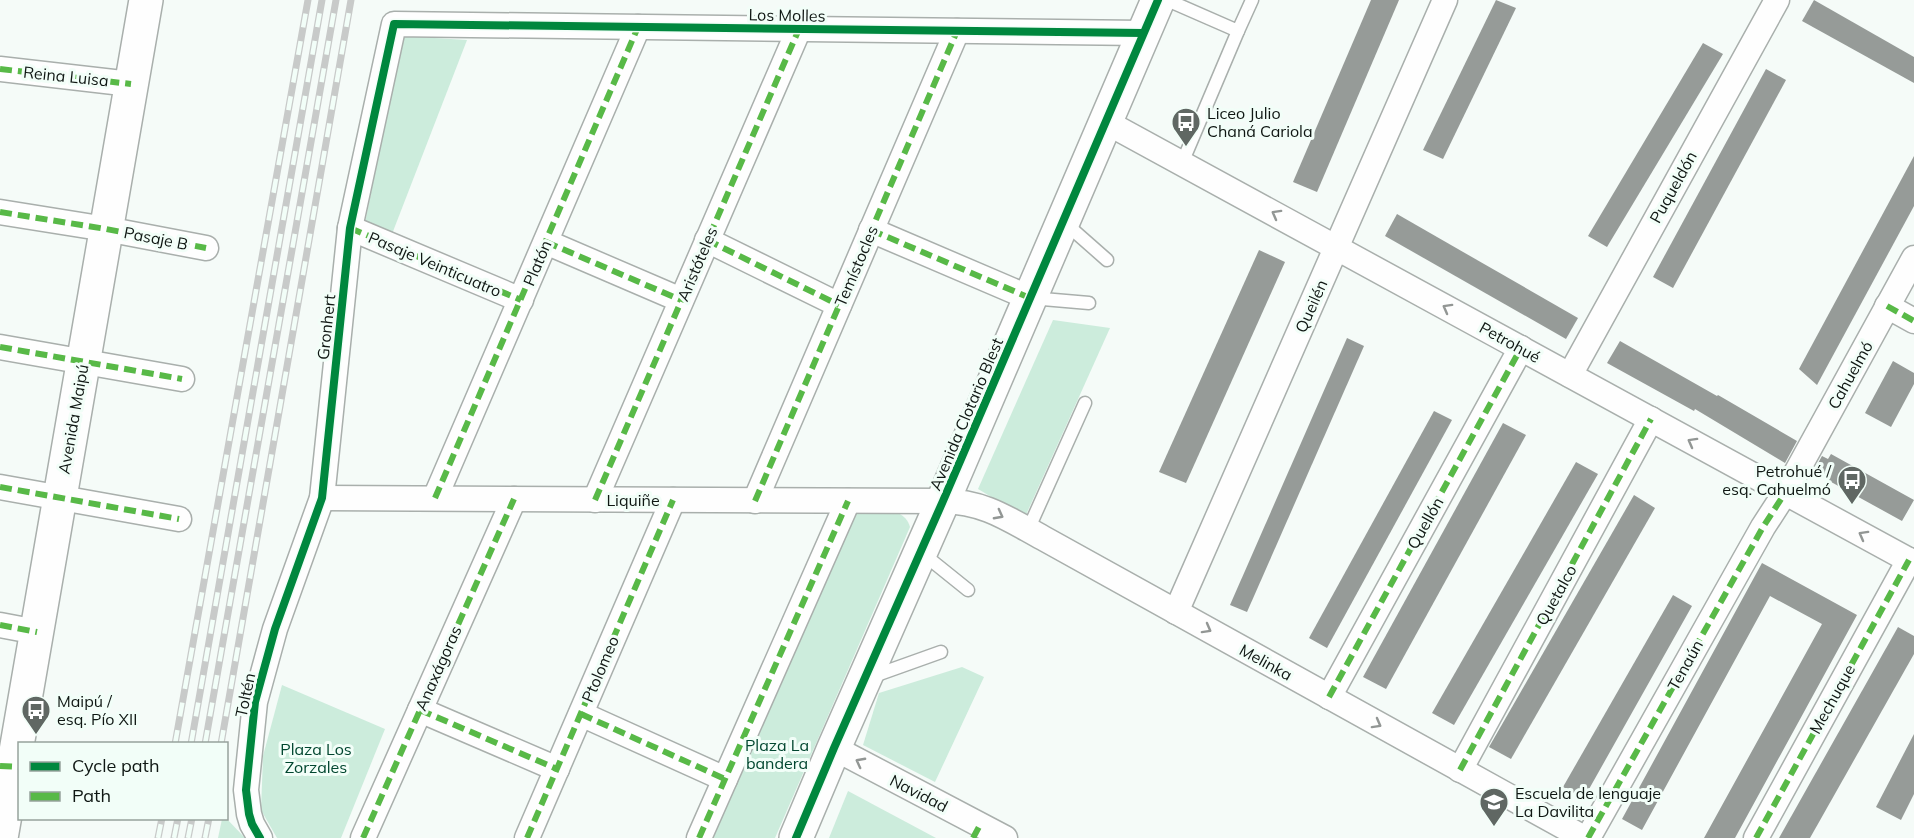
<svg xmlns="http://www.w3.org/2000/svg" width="1914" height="838" font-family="Mulish,sans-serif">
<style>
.green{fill:#ccecdc}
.building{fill:#969b98}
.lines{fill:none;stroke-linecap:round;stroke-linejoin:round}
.lane-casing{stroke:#a9afac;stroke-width:15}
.street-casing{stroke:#a9afac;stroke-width:27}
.secondary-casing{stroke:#a9afac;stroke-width:36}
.lane{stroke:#fefefe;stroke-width:12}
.street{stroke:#fefefe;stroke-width:24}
.secondary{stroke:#fefefe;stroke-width:33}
.rail-casing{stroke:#c8cac9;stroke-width:7}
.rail{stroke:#f2fef8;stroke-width:4.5;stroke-dasharray:14;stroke-linecap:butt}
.quiet{stroke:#58b947;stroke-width:6;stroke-dasharray:12 6;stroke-linecap:butt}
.cycleway-casing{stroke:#f2fef8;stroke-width:11}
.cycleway{stroke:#00873e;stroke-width:8}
.oneway{stroke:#929694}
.labels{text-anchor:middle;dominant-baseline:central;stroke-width:6;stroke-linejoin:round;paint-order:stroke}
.street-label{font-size:16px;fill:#0f1713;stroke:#f2fef8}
.poi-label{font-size:16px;fill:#0f1713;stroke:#f2fef8;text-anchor:start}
.park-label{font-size:16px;fill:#00462f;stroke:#f2fef8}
</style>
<rect width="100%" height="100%" fill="#f5fbf8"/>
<g class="green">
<polygon points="402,36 467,40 392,234 365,223"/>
<polygon points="1053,320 1110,328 1025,517 978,489"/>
<path d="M849,512L898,513C904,516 908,520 910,527L775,838H706Z"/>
<polygon points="962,667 984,677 935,782 863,745 879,693"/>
<polygon points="282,685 385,729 341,838 277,838 261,810 263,756"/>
<polygon points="848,791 936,838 829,838"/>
<polygon points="226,818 245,838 218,838 222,819"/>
</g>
<g class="building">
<polygon points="1371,0 1399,0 1317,192 1293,182"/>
<polygon points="1496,0 1516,8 1443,159 1423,150"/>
<polygon points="1814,0 1914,57 1914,83 1802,21"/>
<polygon points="1703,43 1723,54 1607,247 1588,236"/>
<polygon points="1766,69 1786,80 1673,288 1653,277"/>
<polygon points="1914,156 1914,206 1817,385 1799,369"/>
<polygon points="1397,214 1578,318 1566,339 1385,236"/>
<polygon points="1259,250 1285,262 1186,483 1159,472"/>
<polygon points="1347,338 1364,346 1247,612 1230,605"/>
<polygon points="1620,341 1717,396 1718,395 1797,441 1785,463 1695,409 1694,411 1607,363"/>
<polygon points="1893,361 1914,373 1914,384 1891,427 1865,413"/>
<polygon points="1434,411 1452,420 1327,648 1309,638"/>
<polygon points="1503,423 1526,435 1386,689 1363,677"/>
<polygon points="1831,454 1914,500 1902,521 1813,472 1822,456 1828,459"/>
<polygon points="1576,462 1598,474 1454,725 1432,713"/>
<polygon points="1634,495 1655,508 1511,759 1489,747"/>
<polygon points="1762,563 1857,615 1735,838 1704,838 1822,624 1770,596 1642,830 1622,819"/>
<polygon points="1673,595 1692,606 1584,798 1563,787"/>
<polygon points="1898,627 1914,636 1914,654 1810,838 1779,838"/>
<polygon points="1914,734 1914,794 1901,820 1876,807"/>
</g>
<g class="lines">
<g class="lane-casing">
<g id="lane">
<polyline points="1167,0 1238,31 1252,0"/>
<polyline points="1182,163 1238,31"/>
<polyline points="1065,223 1107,260"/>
<polyline points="1031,298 1089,303"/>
<polyline points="1028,530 1085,403"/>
<polyline points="922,553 968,590"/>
<polyline points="871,677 941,652"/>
</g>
</g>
<g class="street-casing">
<g id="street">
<polyline points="0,69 131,84"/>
<polyline points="1106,122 1914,563"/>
<polyline points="0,212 106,229 206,248"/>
<polyline points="350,228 521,300"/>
<polyline points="871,230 1030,298"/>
<polyline points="707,240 839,305"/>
<polyline points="546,242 681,300"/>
<polyline points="1887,306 1914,321"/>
<polyline points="0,347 182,379"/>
<polyline points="1570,375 1777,0"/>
<polyline points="0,487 179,519"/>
<path d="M322,498L943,501C985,502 1008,519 1043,538L1584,838"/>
<polyline points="435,498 638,27"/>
<polyline points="595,500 799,29"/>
<polyline points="755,501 957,31"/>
<polyline points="1176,612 1445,0"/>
<polyline points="0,625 37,632"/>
<polyline points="1329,697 1521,348"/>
<polyline points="420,710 557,769"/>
<polyline points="581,714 725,779"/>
<polyline points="834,748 1005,838"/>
<polyline points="1460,770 1651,419"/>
<polyline points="260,838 252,824 249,814 246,790 255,702 275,629 322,498 350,228 394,24 1143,33"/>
<polyline points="363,838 514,499"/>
<polyline points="527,838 673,500"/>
<polyline points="699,838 848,501"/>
<polyline points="1588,838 1763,527 1785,493 1914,258"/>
<polyline points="1756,838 1909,560"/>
</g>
</g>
<g class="secondary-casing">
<g id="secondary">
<polyline points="1,838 146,0"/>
<polyline points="796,838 834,748 943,501 1158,0"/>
</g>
</g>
<use href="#lane" class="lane"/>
<use href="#street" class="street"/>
<use href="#secondary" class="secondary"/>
<g class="rail-casing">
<g id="rail">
<polyline points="175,744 308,0"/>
<polyline points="191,744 322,0"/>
<polyline points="205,744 336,0"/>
<polyline points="221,744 351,0"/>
<polyline points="158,838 162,818"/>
<polyline points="174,838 178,818"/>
<polyline points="188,838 192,818"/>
<polyline points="205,838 209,818"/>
</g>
</g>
<use href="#rail" class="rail"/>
<g class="quiet">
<polyline points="0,69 131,84"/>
<polyline points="0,212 106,229 206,248"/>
<polyline points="350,228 521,300"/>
<polyline points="871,230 1030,298"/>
<polyline points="707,240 839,305"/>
<polyline points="546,242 681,300"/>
<polyline points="1887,306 1914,321"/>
<polyline points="0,347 182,379"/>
<polyline points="0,487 179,519"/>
<polyline points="435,498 638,27"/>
<polyline points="595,500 799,29"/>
<polyline points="755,501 957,31"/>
<polyline points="0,625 37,632"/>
<polyline points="1329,697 1521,348"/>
<polyline points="420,710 557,769"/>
<polyline points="581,714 725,779"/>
<polyline points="0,766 20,767"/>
<polyline points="1460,770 1651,419"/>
<polyline points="363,838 514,499"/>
<polyline points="527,838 673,500"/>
<polyline points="699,838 848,501"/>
<polyline points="973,838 980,825"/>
<polyline points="1588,838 1763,527 1785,493"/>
<polyline points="1756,838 1909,560"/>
</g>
<g class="cycleway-casing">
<g id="cycleway">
<polyline points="260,838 252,824 249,814 246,790 255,702 275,629 322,498 350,228 394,24 1143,33"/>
<polyline points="796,838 834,748 943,501 1158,0"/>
</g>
</g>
<use href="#cycleway" class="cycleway"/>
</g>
<defs><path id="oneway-chevron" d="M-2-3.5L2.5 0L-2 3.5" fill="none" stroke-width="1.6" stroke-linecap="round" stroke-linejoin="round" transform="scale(1.5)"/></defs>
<g class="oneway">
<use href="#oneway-chevron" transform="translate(1276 214) rotate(-151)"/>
<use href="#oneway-chevron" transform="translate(1447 308) rotate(-151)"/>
<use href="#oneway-chevron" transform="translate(1692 442) rotate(-151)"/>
<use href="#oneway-chevron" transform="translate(999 515) rotate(28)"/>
<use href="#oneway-chevron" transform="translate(1863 535) rotate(-151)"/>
<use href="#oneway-chevron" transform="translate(1207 629) rotate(29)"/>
<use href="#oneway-chevron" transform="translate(1377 724) rotate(29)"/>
<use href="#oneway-chevron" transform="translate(860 762) rotate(-152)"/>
</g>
<defs>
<g id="bus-pin" transform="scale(1.5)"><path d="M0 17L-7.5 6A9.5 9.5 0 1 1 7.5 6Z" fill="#606763" stroke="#f2fef8"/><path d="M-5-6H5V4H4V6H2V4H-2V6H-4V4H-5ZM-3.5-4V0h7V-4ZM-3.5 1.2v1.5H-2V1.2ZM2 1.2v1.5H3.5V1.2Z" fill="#fff"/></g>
<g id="school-pin" transform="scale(1.5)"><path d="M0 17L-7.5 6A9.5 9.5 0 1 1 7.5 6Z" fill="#606763" stroke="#f2fef8"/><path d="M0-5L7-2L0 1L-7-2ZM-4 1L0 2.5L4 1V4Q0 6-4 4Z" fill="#fff"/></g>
</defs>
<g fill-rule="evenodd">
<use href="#bus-pin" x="1186" y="122"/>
<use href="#bus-pin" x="1852" y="480"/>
<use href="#bus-pin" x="36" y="710"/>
<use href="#school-pin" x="1494" y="802"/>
</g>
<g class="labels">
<g class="street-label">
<text transform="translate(787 15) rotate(1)">Los Molles</text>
<text transform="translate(66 76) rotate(6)">Reina Luisa</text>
<text transform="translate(1673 187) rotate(-61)">Puqueldón</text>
<text transform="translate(156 238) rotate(11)">Pasaje B</text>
<text transform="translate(537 263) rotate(-67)">Platón</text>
<text transform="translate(435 264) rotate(23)">Pasaje Veinticuatro</text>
<text transform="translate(697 264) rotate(-67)">Aristóteles</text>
<text transform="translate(856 266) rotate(-67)">Temístocles</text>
<text transform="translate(1311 306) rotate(-66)">Queilén</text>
<text transform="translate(326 327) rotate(-84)">Gronhert</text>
<text transform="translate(1510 342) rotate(29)">Petrohué</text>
<text transform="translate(1850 375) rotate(-61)">Cahuelmó</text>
<text transform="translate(966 414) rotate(-67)">Avenida Clotario Blest</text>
<text transform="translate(73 419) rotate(-80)">Avenida Maipú</text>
<text x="633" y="500">Liquiñe</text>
<text transform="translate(1425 523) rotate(-61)">Quellón</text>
<text transform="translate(1556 595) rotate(-61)">Quetalco</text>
<text transform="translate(1266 662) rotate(29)">Melinka</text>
<text transform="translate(1685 665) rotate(-61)">Tenaún</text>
<text transform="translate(438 668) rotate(-66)">Anaxágoras</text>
<text transform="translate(600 669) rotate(-67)">Ptolomeo</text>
<text transform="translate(245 695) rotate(-78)">Toltén</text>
<text transform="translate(1832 699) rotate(-61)">Mechuque</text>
<text transform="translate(919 793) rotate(27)">Navidad</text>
</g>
<g class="poi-label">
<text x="1207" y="113">Liceo Julio<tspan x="1207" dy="18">Chaná Cariola</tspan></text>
<text x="1831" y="471" text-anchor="end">Petrohué /<tspan x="1831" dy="18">esq. Cahuelmó</tspan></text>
<text x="57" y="701">Maipú /<tspan x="57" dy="18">esq. Pío XII</tspan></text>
<text x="1515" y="793">Escuela de lenguaje<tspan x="1515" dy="18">La Davilita</tspan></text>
</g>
<g class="park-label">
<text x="777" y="745">Plaza La<tspan x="777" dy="18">bandera</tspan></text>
<text x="316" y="749">Plaza Los<tspan x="316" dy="18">Zorzales</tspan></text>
</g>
</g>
<rect x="18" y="742" width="210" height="78" fill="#f2fef8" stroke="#97a29c" stroke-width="1.5"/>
<rect x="30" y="762" width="30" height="9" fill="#00873e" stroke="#97a29c" stroke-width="1.5"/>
<text x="72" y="772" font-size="18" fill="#0f1713">Cycle path</text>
<rect x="30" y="792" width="30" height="9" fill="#58b947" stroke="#97a29c" stroke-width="1.5"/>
<text x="72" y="802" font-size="18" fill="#0f1713">Path</text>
</svg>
